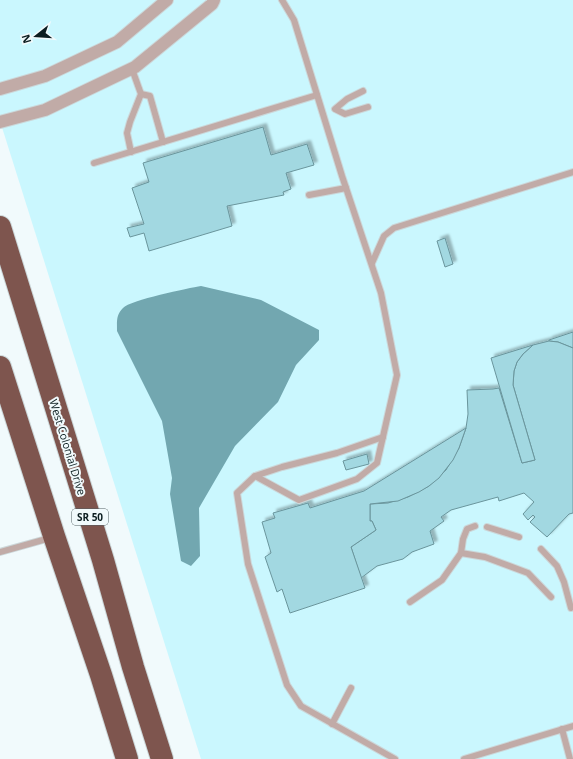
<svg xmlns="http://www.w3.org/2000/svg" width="573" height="759" font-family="'Open Sans',sans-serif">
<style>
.built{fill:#caf7fe}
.water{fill:#72a7b0}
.building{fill:#a2d8e1;stroke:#6a959c;filter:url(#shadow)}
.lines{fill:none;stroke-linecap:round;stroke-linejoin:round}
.lane-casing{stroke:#ccd7d9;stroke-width:8}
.street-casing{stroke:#ccd7d9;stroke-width:14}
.highway-casing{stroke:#ccd7d9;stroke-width:24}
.lane{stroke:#c1aba7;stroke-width:6}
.street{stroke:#c1aba7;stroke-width:12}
.highway{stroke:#7e554e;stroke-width:22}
.labels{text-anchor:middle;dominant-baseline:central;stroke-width:4;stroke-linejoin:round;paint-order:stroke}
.shield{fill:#f1fafc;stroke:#505f62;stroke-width:1}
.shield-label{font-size:10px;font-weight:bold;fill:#0b1d20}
.street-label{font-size:11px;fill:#0b1d20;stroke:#f1fafc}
</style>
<defs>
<filter id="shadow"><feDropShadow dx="3.5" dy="-3.5" stdDeviation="1" flood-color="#0004"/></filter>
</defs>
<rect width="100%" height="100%" fill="#f1fafc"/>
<polygon class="built" points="0,0 573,0 573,759 201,759 0,121"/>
<path class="water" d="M201,286L261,300L319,330V340L296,365L278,402L235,446L199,508L200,556L191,566L181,561L170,494L172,478L162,421L117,331C117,321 116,315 123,308C130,300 189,288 201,286Z"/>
<g class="building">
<polygon points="263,127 271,155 307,144 314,165 286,173 291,189 283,192 284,195 227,206 232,226 149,251 144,233 130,237 127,228 144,224 132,188 149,182 143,163"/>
<polygon points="445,238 453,264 445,267 437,241"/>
<polygon points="573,332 573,348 558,342 549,341 549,340"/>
<polygon points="549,341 558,342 573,348 573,513 569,514 547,537 530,522 535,517 533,515 528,520 523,514 534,502 524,493 499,501 498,497 451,510 441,517 444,521 430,531 434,544 412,552 403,559 377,566 361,578 351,547 376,530 372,521 370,521 370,504 388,503 408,497 429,486 446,470 459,448 466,428 468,414 467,390 493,389 499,388 522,463 535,460 513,385 514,371 517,362 523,354 533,345"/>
<polygon points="533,345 523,354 517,362 514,371 513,385 535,460 522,463 491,358"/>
<polygon points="466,428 459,448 453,460 439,478 429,486 419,492 398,501 370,504 370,521 372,521 376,530 351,547 365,588 290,613 282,589 277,592 265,557 271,553 262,522 275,518 273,513 308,503 310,508 364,491"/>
<polygon points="367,454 369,464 346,470 343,461"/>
</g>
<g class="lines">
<g class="lane-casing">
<g id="lane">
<polyline points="282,0 294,20 342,176 381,293 397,375 377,463 357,479 299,500 255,476 237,493 248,564 287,685 301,706 395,759"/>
<polyline points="363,91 347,99 335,109 345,114 368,107"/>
<polyline points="141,94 150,96 163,142"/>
<polyline points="131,152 127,133 130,122 141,94 132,69"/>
<polyline points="94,163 317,95"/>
<polyline points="309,195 346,188"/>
<polyline points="372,263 384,236 394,228 573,172"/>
<polyline points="255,476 282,467 337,453 383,437"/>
<polyline points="487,527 519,537"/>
<polyline points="541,549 557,566 564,582 571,608"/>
<polyline points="0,552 50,538"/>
<polyline points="461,553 485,557 528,573 551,597"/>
<polyline points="410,602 442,580 461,553 463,539 467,529 475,526"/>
<polyline points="332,724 351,688"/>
<polyline points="562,729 570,759"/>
<polyline points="464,759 573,726"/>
</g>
</g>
<g class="street-casing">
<g id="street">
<polyline points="0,89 45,76 117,42 167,0"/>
<polyline points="0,122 45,110 135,67 212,4 214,0"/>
</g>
</g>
<g class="highway-casing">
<g id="highway">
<polyline points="0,227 103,560 133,667 162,759"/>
<polyline points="0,367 54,536 101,675 127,759"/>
</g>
</g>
<use href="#lane" class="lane"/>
<use href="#street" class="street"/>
<use href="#highway" class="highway"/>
</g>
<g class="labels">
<rect class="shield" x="72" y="509" width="36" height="16" rx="3"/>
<g class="shield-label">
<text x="90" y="517">SR 50</text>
</g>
<g class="street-label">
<text transform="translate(68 447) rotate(73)">West Colonial Drive</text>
</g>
</g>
<g transform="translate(36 36) rotate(253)" stroke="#f1fafc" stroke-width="3" paint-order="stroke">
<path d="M0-3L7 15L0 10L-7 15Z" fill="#0b1d20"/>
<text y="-6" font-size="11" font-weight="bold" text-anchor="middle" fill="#0b1d20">N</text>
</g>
</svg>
